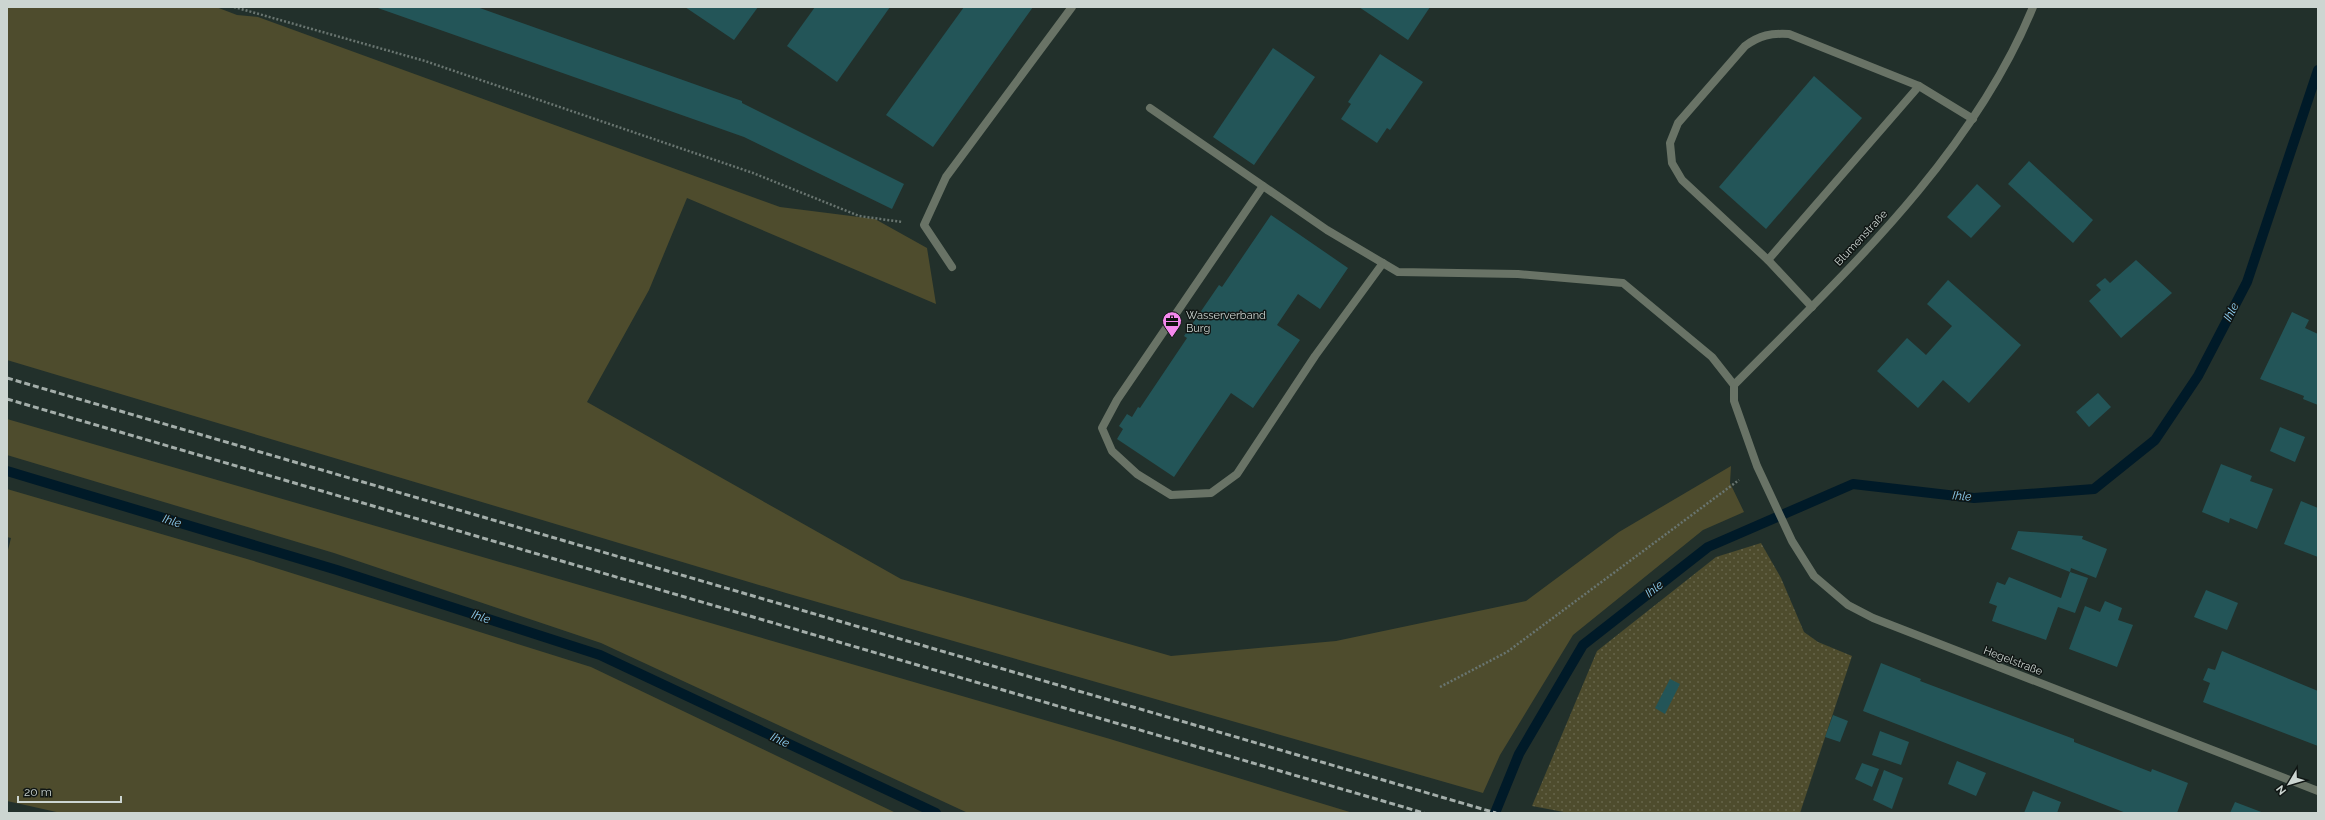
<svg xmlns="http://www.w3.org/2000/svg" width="2325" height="820" font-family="Raleway,sans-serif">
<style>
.grass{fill:#4e4c2d}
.garden{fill:url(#garden-dots)}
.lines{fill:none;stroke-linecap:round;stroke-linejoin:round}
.stream{stroke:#001a28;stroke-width:10}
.building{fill:#235558}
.path{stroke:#697570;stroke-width:2.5;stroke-dasharray:2 2;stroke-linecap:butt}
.service{stroke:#697366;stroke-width:8}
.minor{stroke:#697366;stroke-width:8}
.rail{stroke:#a4aeaa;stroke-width:3;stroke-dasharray:6 3;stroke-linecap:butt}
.labels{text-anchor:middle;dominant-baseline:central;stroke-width:3;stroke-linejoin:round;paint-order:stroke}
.street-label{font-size:11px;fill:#ccd5d1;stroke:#101614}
.poi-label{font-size:11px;fill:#ccd5d1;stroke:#101614;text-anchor:start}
.water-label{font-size:12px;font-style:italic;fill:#8ecff3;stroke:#101614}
</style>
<defs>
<pattern id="garden-dots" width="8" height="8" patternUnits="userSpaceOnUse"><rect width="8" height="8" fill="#4e4c2d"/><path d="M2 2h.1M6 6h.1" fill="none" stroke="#66654a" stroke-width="1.8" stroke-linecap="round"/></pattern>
</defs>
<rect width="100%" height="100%" fill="#22302b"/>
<g class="grass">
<polygon points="7,7 216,7 237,15 258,17 780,207 875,219 927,248 936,304 687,198 649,290 587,402 901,579 1171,656 1336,641 1526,601 1619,532 1731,466 1730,483 1744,512 1703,530 1573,635 1500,755 1483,793 786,593 7,360"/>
<polygon points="7,419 1110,739 1353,813 968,813 601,643 334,553 7,455"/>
<polygon points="7,489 247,559 591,667 896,813 61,813 7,801 7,554 11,538 7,537"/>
</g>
<polygon class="garden" points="1761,543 1781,578 1804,632 1818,642 1852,656 1800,813 1569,813 1532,806 1597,651 1716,557"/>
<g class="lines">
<g class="stream">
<polyline points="7,471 337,570 600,655 936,813"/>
<polyline points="1495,813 1519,754 1583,645 1708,547 1853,484 1974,498 2094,489 2155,440 2198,376 2247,282 2318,70"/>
</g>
</g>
<g class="building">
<polygon points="375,7 477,7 742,101 742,103 904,184 892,209 744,137"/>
<polygon points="685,7 758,7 734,40"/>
<polygon points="815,7 890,7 837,82 787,46"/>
<polygon points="964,7 1033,7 933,147 886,115"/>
<polygon points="1359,7 1430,7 1408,40"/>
<polygon points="1273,48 1315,77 1254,165 1213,137"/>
<polygon points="1380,54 1423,82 1390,130 1387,128 1377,143 1341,119 1351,104 1348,102"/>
<polygon points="1814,76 1862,118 1766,229 1719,187"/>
<polygon points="2029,161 2093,220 2073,243 2008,184"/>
<polygon points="1977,184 2001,206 1971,238 1947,217"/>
<polygon points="1271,215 1348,268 1320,309 1298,294 1277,325 1300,340 1253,408 1231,393 1174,477 1117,439 1123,429 1119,426 1127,414 1132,417 1138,407 1140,408 1187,338 1184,336 1219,285 1222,287"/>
<polygon points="2136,260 2172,293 2121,338 2089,301 2101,290 2096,285 2105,278 2110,283"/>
<polygon points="1948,280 2021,345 1969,403 1943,380 1918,408 1877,371 1907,338 1926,355 1952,326 1927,304"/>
<polygon points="2292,312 2309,320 2305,328 2318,334 2318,405 2303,399 2304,396 2260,379"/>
<polygon points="2098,393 2111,407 2089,427 2076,412"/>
<polygon points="2280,427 2305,437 2295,462 2270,451"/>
<polygon points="2221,464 2252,476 2250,481 2273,489 2257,529 2230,518 2229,523 2202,512"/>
<polygon points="2301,501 2318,508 2318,557 2284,544"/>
<polygon points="2018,531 2083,536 2082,539 2107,549 2096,578 2071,568 2070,572 2011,549"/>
<polygon points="2070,572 2088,578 2075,613 2058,607 2046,640 1992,621 1997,606 1989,603 1997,582 2005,585 2009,577 2061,598"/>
<polygon points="2206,590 2238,603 2227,630 2194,617"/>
<polygon points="2105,601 2122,608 2118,620 2133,625 2117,667 2069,649 2085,606 2100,612"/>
<polygon points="2222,651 2318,691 2318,746 2203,702 2210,683 2203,680 2208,668 2215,670"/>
<polygon points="1881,663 1921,679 1920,681 2074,739 2074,742 2151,772 2152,769 2188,783 2177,813 2126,813 1863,711"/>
<polygon points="1670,679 1680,684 1665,714 1655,708"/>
<polygon points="1833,715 1848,721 1840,742 1825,737"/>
<polygon points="1880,731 1909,742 1901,765 1872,755"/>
<polygon points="1957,761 1986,773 1976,796 1948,784"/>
<polygon points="1862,763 1879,769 1872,787 1855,779"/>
<polygon points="1884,770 1903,778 1892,809 1873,800"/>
<polygon points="2033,791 2061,802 2057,813 2024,813"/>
<polygon points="2235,802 2264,813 2230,813"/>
</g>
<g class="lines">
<g class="path">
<polyline points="234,7 425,61 753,173 859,216 902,222"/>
<polyline points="1440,687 1507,652 1739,480"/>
</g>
<g class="service">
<polyline points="1150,108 1327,230 1398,272 1518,274 1623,283 1712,357 1734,385"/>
<polyline points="1263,186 1117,400 1102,428 1112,451 1137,474 1171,495 1211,493 1237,474 1315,356 1383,263"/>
<polyline points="1768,260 1919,86"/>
<polyline points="952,267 924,225 946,177 1072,7"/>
<path d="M1812,307L1768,260L1682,180L1672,163L1670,143L1678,123L1745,46C1760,35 1771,33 1789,34L1919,86L1973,119"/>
</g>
<path class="minor" d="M2033,7C1972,156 1845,273 1734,385V401L1757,466L1792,541L1814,576L1848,605L1873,618L2318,791"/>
<g class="rail">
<polyline points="7,378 1496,813"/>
<polyline points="7,399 1424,813"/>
</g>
</g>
<defs>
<g id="office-pin" transform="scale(1)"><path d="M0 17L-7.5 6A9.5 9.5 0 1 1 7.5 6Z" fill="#f589ee" stroke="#101614"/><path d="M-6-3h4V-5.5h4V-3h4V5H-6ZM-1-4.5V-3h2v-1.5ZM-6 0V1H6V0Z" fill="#111"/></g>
</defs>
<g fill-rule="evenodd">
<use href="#office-pin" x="1172" y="321"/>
</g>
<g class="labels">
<g class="street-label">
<text transform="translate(1861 238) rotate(-47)">Blumenstraße</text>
<text transform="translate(2013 661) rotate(21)">Hegelstraße</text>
</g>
<g class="poi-label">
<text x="1186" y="315">Wasserverband<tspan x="1186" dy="13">Burg</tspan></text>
</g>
<g class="water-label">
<text transform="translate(2231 312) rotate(-63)">Ihle</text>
<text transform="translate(1962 496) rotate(5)">Ihle</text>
<text transform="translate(172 521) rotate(17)">Ihle</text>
<text transform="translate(1654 589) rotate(-38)">Ihle</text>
<text transform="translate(481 617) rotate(18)">Ihle</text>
<text transform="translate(780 740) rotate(25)">Ihle</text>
</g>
</g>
<rect width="2325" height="820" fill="none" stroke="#ccd5d1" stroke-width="16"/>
<g transform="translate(2289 784) rotate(232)" stroke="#101614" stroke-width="3" paint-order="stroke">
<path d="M0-3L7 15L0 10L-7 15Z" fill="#ccd5d1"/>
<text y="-6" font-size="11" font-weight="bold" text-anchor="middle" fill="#ccd5d1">N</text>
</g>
<path d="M18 796v6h103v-6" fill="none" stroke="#ccd5d1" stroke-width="2"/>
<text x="24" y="796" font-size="12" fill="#ccd5d1" stroke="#101614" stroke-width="3" paint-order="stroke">20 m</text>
</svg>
